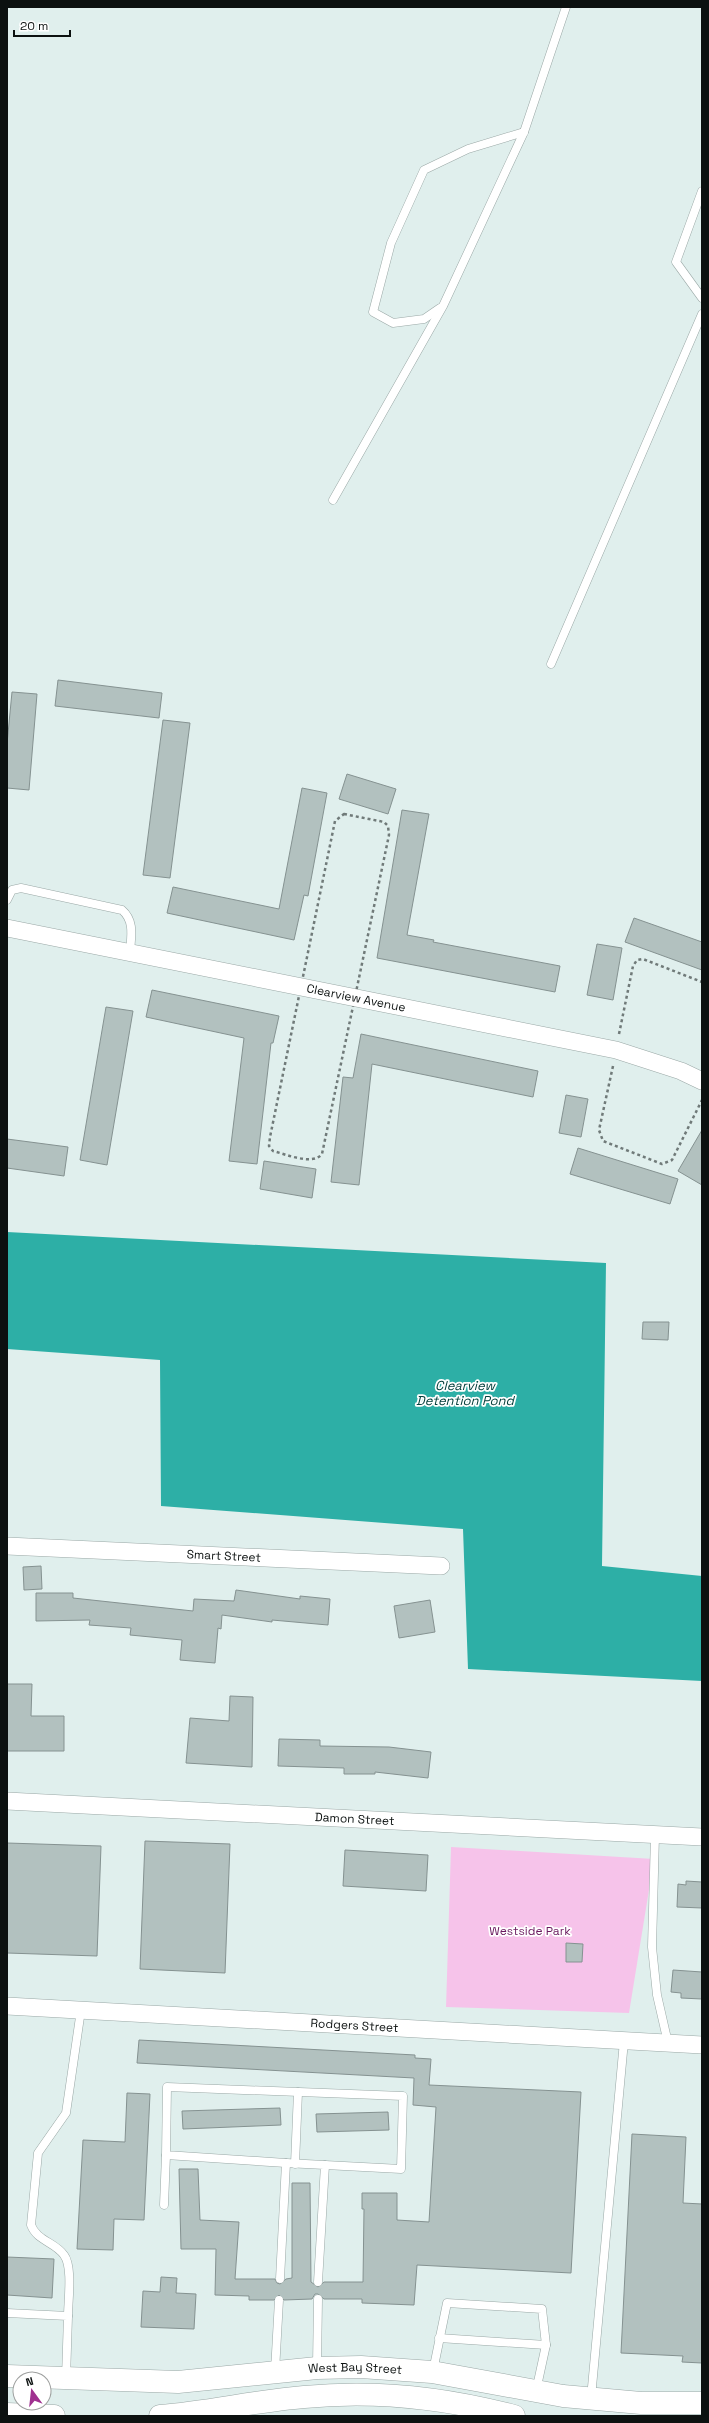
<svg xmlns="http://www.w3.org/2000/svg" width="709" height="2423" font-family="'Space Grotesk',sans-serif">
<style>
.green{fill:#f6c3ea}
.water{fill:#2dafa6}
.building{fill:#b2c1bf;stroke:#859291}
.lines{fill:none;stroke-linecap:round;stroke-linejoin:round}
.service-casing{stroke:#9aa8a6;stroke-width:9}
.minor-casing{stroke:#9aa8a6;stroke-width:18}
.primary-casing{stroke:#9aa8a6;stroke-width:23}
.path{stroke:#707a79;stroke-width:2.5;stroke-dasharray:3 3;stroke-linecap:butt}
.service{stroke:#fff;stroke-width:8}
.minor{stroke:#fff;stroke-width:17}
.primary{stroke:#fff;stroke-width:22}
.labels{text-anchor:middle;dominant-baseline:central;stroke-width:3.5;stroke-linejoin:round;paint-order:stroke}
.street-label{font-size:12px;fill:#0c1110;stroke:#fff}
.park-label{font-size:12px;fill:#6a195f;stroke:#fff}
.water-label{font-size:13px;font-style:italic;fill:#05403c;stroke:#fff}
</style>
<rect width="100%" height="100%" fill="#e0efed"/>
<polygon class="green" points="451,1847 654,1859 629,2013 446,2007"/>
<polygon class="water" points="7,1232 606,1263 602,1566 702,1576 702,1681 468,1669 463,1529 161,1506 160,1360 7,1349"/>
<g class="building">
<polygon points="58,680 162,693 159,718 55,706"/>
<polygon points="12,692 37,694 29,790 7,788 7,744"/>
<polygon points="163,720 190,723 170,878 143,875"/>
<polygon points="347,774 396,789 388,814 339,799"/>
<polygon points="302,788 327,793 308,896 304,895 294,940 167,913 173,887 279,909"/>
<polygon points="402,810 429,814 407,935 434,940 433,942 560,966 555,992 377,958"/>
<polygon points="634,918 702,942 702,970 625,942"/>
<polygon points="597,944 622,948 613,1000 587,995"/>
<polygon points="152,990 279,1016 273,1043 271,1043 257,1164 229,1161 244,1038 146,1017"/>
<polygon points="106,1007 133,1011 107,1165 80,1160"/>
<polygon points="361,1034 538,1071 533,1097 372,1064 359,1185 331,1182 343,1077 353,1078"/>
<polygon points="566,1095 588,1099 581,1137 559,1133"/>
<polygon points="702,1130 702,1185 678,1171"/>
<polygon points="7,1139 68,1147 64,1176 7,1168"/>
<polygon points="578,1148 678,1179 670,1204 570,1174"/>
<polygon points="264,1161 316,1169 312,1198 260,1189"/>
<polygon points="643,1322 669,1322 668,1340 642,1339"/>
<polygon points="41,1566 42,1589 24,1590 23,1567"/>
<polygon points="236,1590 300,1599 300,1596 330,1599 328,1625 272,1620 272,1622 222,1615 221,1629 218,1628 215,1663 180,1660 182,1640 130,1635 131,1628 89,1625 90,1620 36,1621 36,1593 73,1593 73,1598 193,1611 194,1599 234,1601"/>
<polygon points="430,1600 435,1632 399,1638 394,1606"/>
<polygon points="7,1684 32,1684 31,1716 64,1716 64,1751 7,1751"/>
<polygon points="230,1696 253,1697 252,1767 186,1763 190,1718 229,1721"/>
<polygon points="279,1739 320,1740 320,1746 389,1747 431,1752 428,1778 375,1772 375,1774 344,1774 344,1768 278,1766"/>
<polygon points="145,1841 230,1844 225,1973 140,1969"/>
<polygon points="7,1843 101,1846 97,1956 7,1953"/>
<polygon points="345,1850 428,1855 426,1891 343,1886"/>
<polygon points="686,1881 702,1882 702,1908 677,1907 678,1884 686,1885"/>
<polygon points="566,1943 583,1944 582,1962 566,1962"/>
<polygon points="673,1970 702,1972 702,1999 681,1998 681,1993 671,1992"/>
<polygon points="139,2040 415,2055 415,2058 431,2059 429,2085 581,2092 571,2273 417,2265 414,2305 362,2303 362,2299 324,2299 318,2294 315,2294 312,2299 284,2300 279,2295 274,2300 249,2300 249,2296 215,2295 216,2249 181,2249 179,2169 198,2169 200,2220 239,2222 235,2279 275,2279 277,2283 280,2284 286,2279 292,2278 292,2183 310,2183 311,2282 318,2287 324,2282 363,2282 364,2209 362,2209 362,2193 397,2193 397,2220 429,2222 436,2107 413,2105 414,2078 137,2063"/>
<polygon points="127,2093 150,2094 144,2220 114,2219 113,2250 77,2249 83,2140 125,2142"/>
<polygon points="280,2108 281,2125 183,2129 182,2111"/>
<polygon points="388,2112 389,2130 317,2132 316,2114"/>
<polygon points="632,2134 686,2137 683,2203 702,2204 702,2363 682,2362 683,2356 621,2353"/>
<polygon points="7,2257 54,2259 52,2298 7,2295"/>
<polygon points="161,2277 177,2278 176,2293 196,2294 194,2329 141,2327 143,2291 160,2292"/>
</g>
<g class="lines">
<g class="service-casing">
<g id="service">
<polyline points="702,191 676,262 702,298"/>
<polyline points="440,308 424,319 393,323 373,312 391,243 424,170 468,149 524,132"/>
<polyline points="333,500 443,306 524,132 566,7"/>
<polyline points="551,664 702,314"/>
<path d="M7,900L12,890L21,888L122,910C135,921 131,937 130,952"/>
<polyline points="655,1835 652,1947 657,1995 668,2043"/>
<polyline points="286,2163 166,2155 167,2087 403,2096 401,2169 325,2165"/>
<polyline points="295,2164 298,2092"/>
<polyline points="164,2205 166,2155"/>
<polyline points="280,2279 286,2163 325,2165 318,2282"/>
<polyline points="7,2313 68,2316 66,2378"/>
<path d="M68,2316C68,2301 73,2267 64,2255C55,2242 37,2241 31,2225L38,2153L66,2113L81,2010"/>
<polyline points="439,2338 546,2345"/>
<polyline points="317,2366 318,2299"/>
<polyline points="275,2371 279,2300"/>
<polyline points="433,2371 447,2303 542,2309 546,2345 536,2391"/>
<polyline points="591,2398 624,2041"/>
</g>
</g>
<g class="minor-casing">
<g id="minor">
<path id="s1" d="M7,928L616,1050L681,1071L702,1081"/>
<path id="s2" d="M7,1546L441,1566"/>
<path id="s3" d="M7,1801L702,1837"/>
<path id="s4" d="M7,2006L702,2045"/>
</g>
</g>
<g class="primary-casing">
<g id="primary">
<path id="s5" d="M7,2376L178,2382L317,2368L361,2367L432,2372L563,2396L641,2403H702"/>
<polyline points="7,2414 54,2416"/>
<path d="M160,2416C208,2412 256,2401 304,2397C374,2390 446,2398 514,2416"/>
</g>
</g>
<g class="path">
<path d="M344,814L384,822L388,826L389,835L322,1154C313,1166 285,1154 273,1151L269,1146L270,1137L335,821Z"/>
<polyline points="619,1034 633,966 637,960 643,959 702,982"/>
<polyline points="613,1066 599,1130 603,1141 662,1164 672,1160 702,1100"/>
</g>
<use href="#service" class="service"/>
<use href="#minor" class="minor"/>
<use href="#primary" class="primary"/>
</g>
<g class="labels">
<g class="street-label">
<text stroke="none"><textPath href="#s1" startOffset="356">Clearview Avenue</textPath></text>
<text stroke="none"><textPath href="#s2" startOffset="217">Smart Street</textPath></text>
<text stroke="none"><textPath href="#s3" startOffset="348">Damon Street</textPath></text>
<text stroke="none"><textPath href="#s4" startOffset="348">Rodgers Street</textPath></text>
<text stroke="none"><textPath href="#s5" startOffset="349">West Bay Street</textPath></text>
</g>
<g class="park-label">
<text x="530" y="1931">Westside Park</text>
</g>
<g class="water-label">
<text x="465" y="1385">Clearview<tspan x="465" dy="15">Detention Pond</tspan></text>
</g>
</g>
<rect width="709" height="2423" fill="none" stroke="#0c1110" stroke-width="16"/>
<g transform="translate(32 2391) rotate(345)"><circle r="19" fill="#ffffff" stroke="#9ea09f"/>
<path d="M0-3L7 15L0 10L-7 15Z" fill="#a03190"/>
<text y="-6" font-size="11" font-weight="bold" text-anchor="middle" fill="#0c1110">N</text>
</g>
<path d="M14 30v6h56v-6" fill="none" stroke="#0c1110" stroke-width="2"/>
<text x="20" y="30" font-size="12" fill="#0c1110" stroke="#ffffff" stroke-width="3" paint-order="stroke">20 m</text>
</svg>
